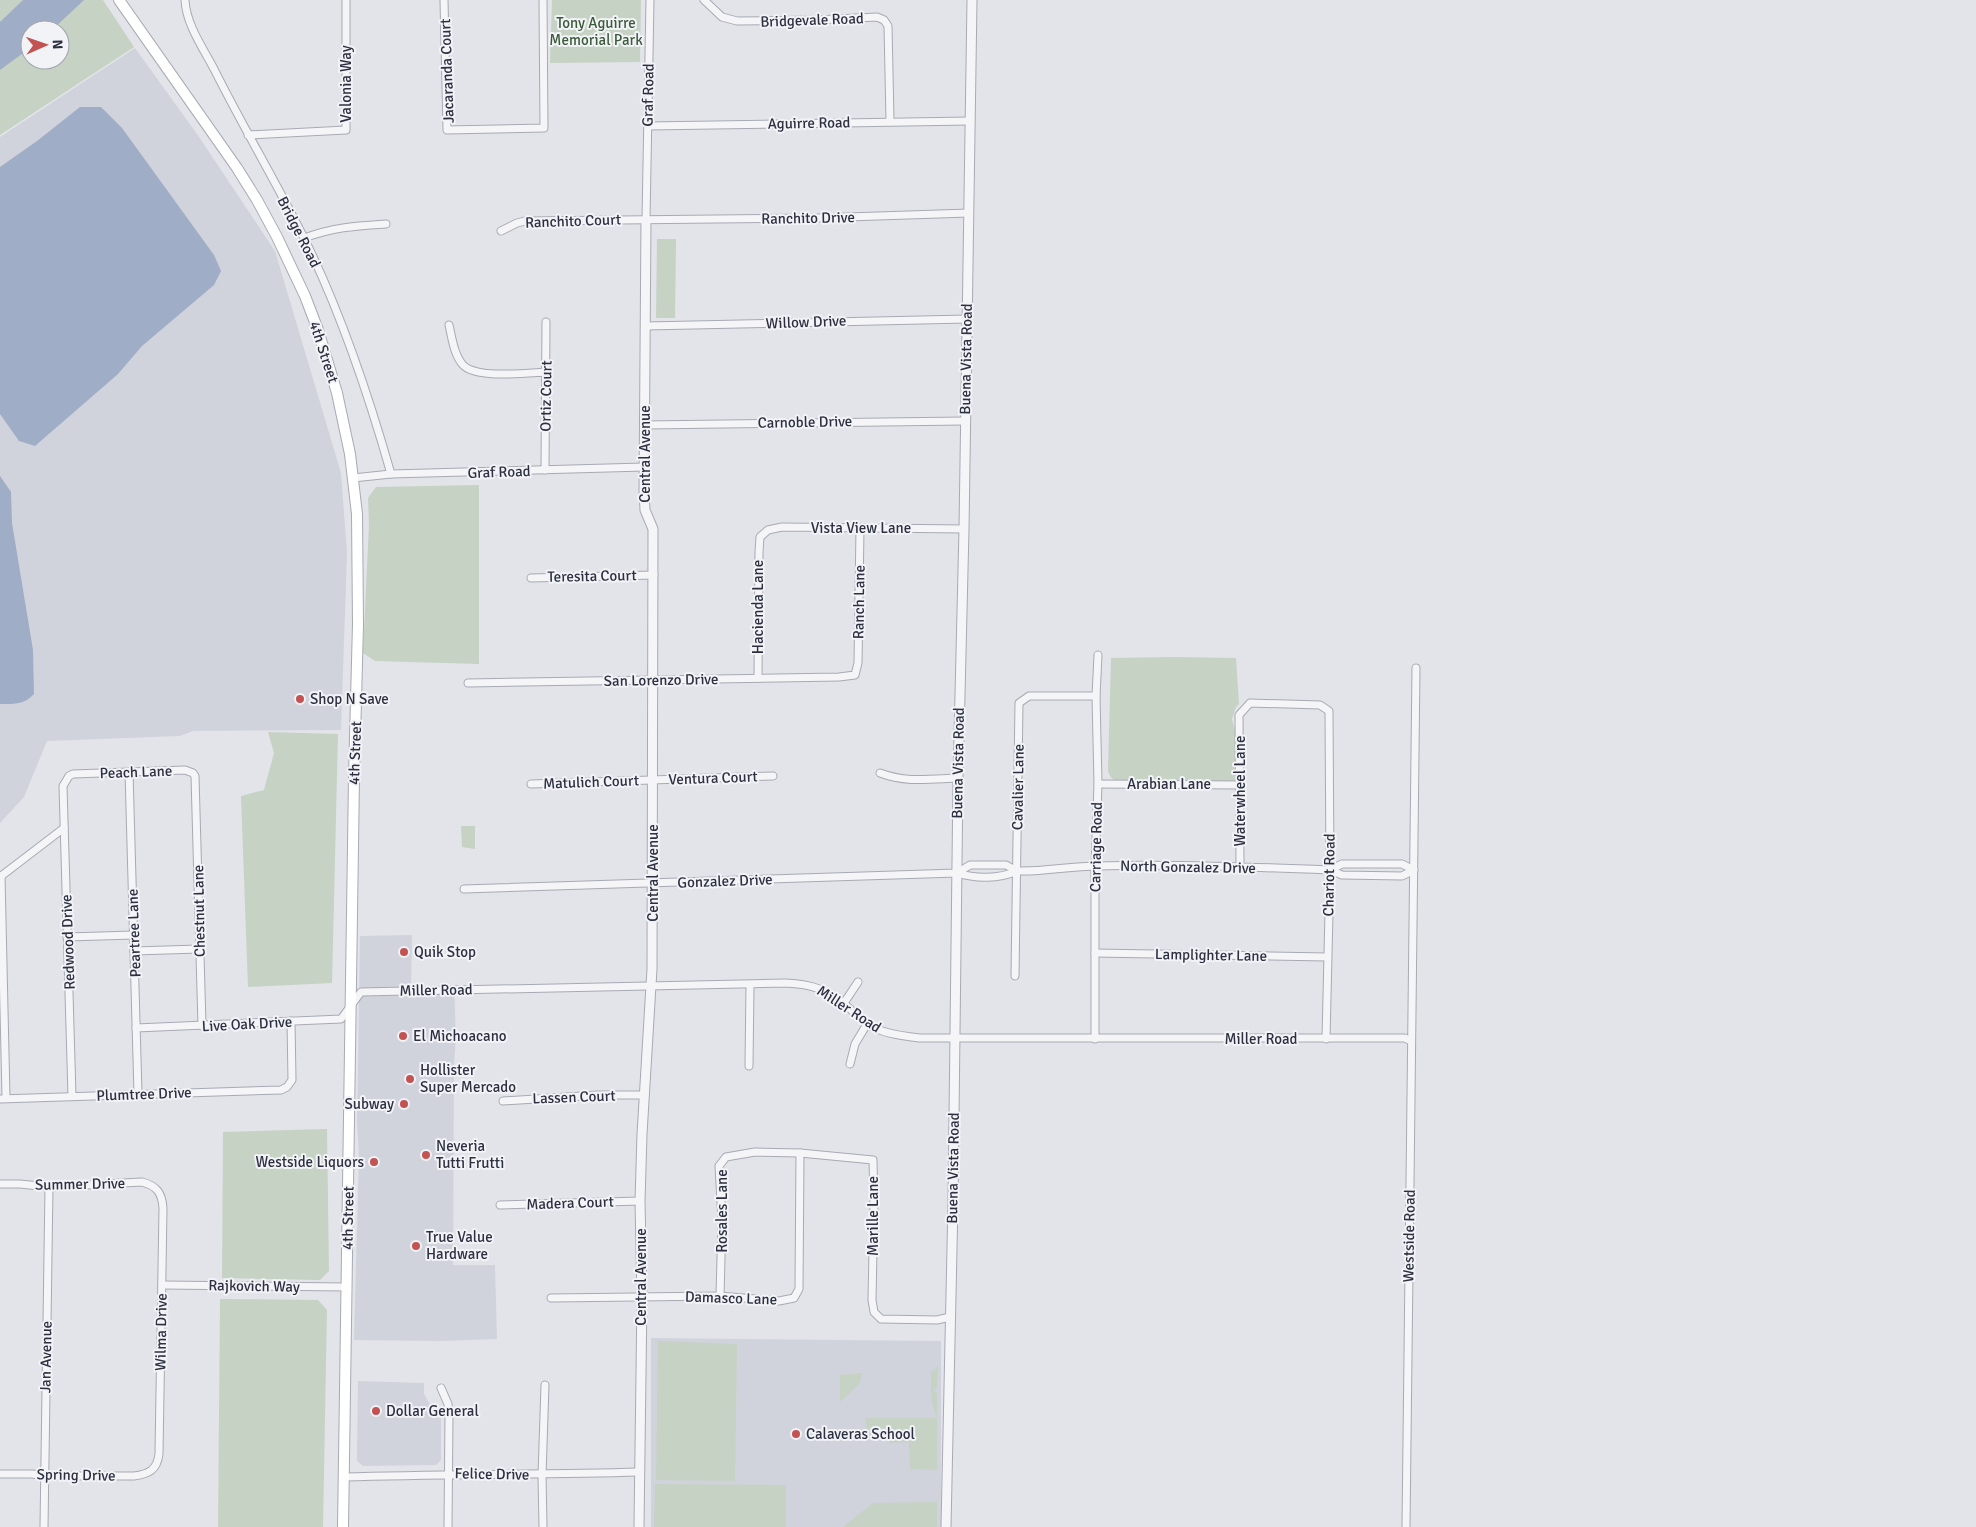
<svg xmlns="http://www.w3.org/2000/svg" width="1976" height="1527" font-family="Signika,sans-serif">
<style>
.built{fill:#d0d3db}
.green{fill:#c6d2c4;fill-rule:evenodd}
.water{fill:#a0adc6}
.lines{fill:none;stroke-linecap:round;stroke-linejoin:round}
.minor-casing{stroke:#a8aab3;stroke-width:9}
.tertiary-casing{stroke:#a8aab3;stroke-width:11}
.secondary-casing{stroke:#a8aab3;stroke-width:12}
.minor{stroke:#f5f5f8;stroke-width:7}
.tertiary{stroke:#f5f5f8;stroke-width:9}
.secondary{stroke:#fff;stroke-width:10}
.poi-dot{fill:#c35253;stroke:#f2f3f7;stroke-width:2}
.labels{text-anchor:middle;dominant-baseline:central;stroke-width:4;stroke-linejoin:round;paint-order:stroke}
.street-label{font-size:15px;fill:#2c3040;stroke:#f2f3f7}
.park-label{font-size:15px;fill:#3b5a3a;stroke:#f2f3f7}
.poi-label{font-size:15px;fill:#2c3040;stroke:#f2f3f7;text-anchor:start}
</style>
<rect width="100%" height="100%" fill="#e2e4e9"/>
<g class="built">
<polygon points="135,48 197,134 275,251 341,473 347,553 341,730 193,731 180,736 47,741 24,797 0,823 0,137"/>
<polygon points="412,935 411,987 454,986 456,1036 454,1065 453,1265 495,1265 497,1339 441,1341 354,1340 359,1154 357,1124 360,936"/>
<polygon points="651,1338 941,1341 941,1527 651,1527"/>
<polygon points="358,1381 424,1383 424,1394 429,1403 441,1410 441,1460 436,1465 363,1466 357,1461"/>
</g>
<g class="green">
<path d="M0,0H103L134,47L0,135ZM30,30H60V60H30Z"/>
<polygon points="552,0 641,0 640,62 550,63"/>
<polygon points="657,239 676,239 675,318 656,318"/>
<polygon points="479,485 479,664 375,661 363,653 369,524 368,498 376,487"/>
<path d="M1174,657L1236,658L1239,704L1236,707L1232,719L1237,739V781L1121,782C1113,780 1111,779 1108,771L1111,658Z"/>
<polygon points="268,732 338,734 332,983 248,987 241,796 264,790 274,753"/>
<polygon points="461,826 475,826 475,849 462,847"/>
<polygon points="327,1129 329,1271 320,1280 222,1278 223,1132"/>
<polygon points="220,1299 318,1300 327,1310 323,1527 218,1527"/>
<polygon points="658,1341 737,1344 735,1481 656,1480"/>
<path d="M938,1366L937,1388L932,1391L937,1392V1417C930,1402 931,1389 931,1372Z"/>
<polygon points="862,1373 860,1383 840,1402 840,1375"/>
<polygon points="865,1418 937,1418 937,1470 910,1469 909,1442 889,1443 889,1428 867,1429"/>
<polygon points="655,1484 786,1485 786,1527 654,1527"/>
<polygon points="937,1502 937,1527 843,1527 873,1503"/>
</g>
<g class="water">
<polygon points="23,0 84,0 52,30 30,30 30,48 0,70 0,22"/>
<polygon points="80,107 101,107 122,128 214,255 221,271 214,285 142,346 118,374 35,446 19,441 0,414 0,167 37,141"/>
<path d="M0,476L11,492L12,523L33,650L34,694C24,705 14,704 0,704Z"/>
</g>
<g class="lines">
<g class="minor-casing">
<g id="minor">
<path d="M185,0C186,24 203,48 214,69C243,127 276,182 305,240C342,315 368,393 391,474"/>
<polyline points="444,0 447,130 544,128 543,0"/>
<polyline points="704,0 722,17 737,21 816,20 877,17 884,20 888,26 890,121"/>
<polyline points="648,126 970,121"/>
<polyline points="248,135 346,130 346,0"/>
<polyline points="646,220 650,0"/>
<polyline points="501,231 517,223 525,221 817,218 969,213"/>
<path d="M304,238C334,227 355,226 386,224"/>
<path d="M449,325C452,338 454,355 463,365C476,379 527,373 546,372"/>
<polyline points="646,326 967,319"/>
<polyline points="645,425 965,421"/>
<polyline points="545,470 546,322"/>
<polyline points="353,478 391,474 644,467"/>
<polyline points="531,578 654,575"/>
<polyline points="758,678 759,552 760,537 768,530 782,527 964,529"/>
<polyline points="468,683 839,677 855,675 858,663 860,528"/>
<polyline points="129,772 138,1094"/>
<path d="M880,773C906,783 930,779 958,778"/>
<polyline points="531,784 773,776"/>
<polyline points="1098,784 1240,785"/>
<polygon points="1342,864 1402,864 1414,870 1402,876 1342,875 1330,870"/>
<polyline points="1240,867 1239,715 1250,703 1320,705 1329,711 1330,870 1326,1039"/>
<path d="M1017,871C1044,872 1070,866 1097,866C1174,864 1252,867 1330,870"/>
<polyline points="1,876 6,1098"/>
<polyline points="0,877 64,828"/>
<path d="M464,889L957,873C976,879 999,879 1017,871L1006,865H970L957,873"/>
<polyline points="67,937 134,935"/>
<polyline points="134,951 199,949"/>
<polyline points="1095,953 1327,957"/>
<polyline points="1015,976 1019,703 1029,696 1096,696"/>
<polyline points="844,1003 858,982"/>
<path d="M136,1028L341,1019L361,992L786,983C811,984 830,990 849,1008C858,1016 866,1025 877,1029C890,1035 905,1036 919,1038H1405L1411,1041"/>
<polyline points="1095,1039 1095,866 1098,784 1096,696 1098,655"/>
<polyline points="850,1064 855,1044 867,1024"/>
<polyline points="749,1066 750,985"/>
<polyline points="72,1096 63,786 69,776 73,774 185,770 193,773 195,776 202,1026"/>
<polyline points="0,1099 281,1090 287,1087 292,1080 291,1021"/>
<polyline points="503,1101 598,1095 645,1095"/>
<path d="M0,1184H20L49,1187L142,1182C157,1186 162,1193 163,1208L159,1454C157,1470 149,1474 134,1476H45L32,1474H0"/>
<polyline points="500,1205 640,1201"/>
<polyline points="162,1285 347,1287"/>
<polyline points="720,1296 722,1220 719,1166 726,1157 755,1152 800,1153 873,1160 874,1201 872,1300 874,1312 881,1319 937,1320 950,1317"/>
<polyline points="551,1298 720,1296 779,1301 794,1298 799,1289 800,1153"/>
<polyline points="441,1388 448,1404 449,1414 448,1527"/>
<path d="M344,1477C442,1474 541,1475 639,1472"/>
<polyline points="44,1527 49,1187"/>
<polyline points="543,1527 542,1475 545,1385"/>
<polyline points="1406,1527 1416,668"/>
</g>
</g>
<g class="tertiary-casing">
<g id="tertiary">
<polyline points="639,1527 642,1297 640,1201 642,1134 652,969 653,529 645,510 644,490 646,220"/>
<polyline points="946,1527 953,1202 958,778 964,529 972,0"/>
</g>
</g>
<g class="secondary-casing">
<polyline id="secondary" points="119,0 237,168 257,200 277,237 305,296 318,330 337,393 350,454 357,514 358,624 354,777 343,1527"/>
</g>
<use href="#minor" class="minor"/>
<use href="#tertiary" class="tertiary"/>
<use href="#secondary" class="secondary"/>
</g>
<g class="poi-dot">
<circle cx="300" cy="699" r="5"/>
<circle cx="404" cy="952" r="5"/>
<circle cx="403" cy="1036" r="5"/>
<circle cx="410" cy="1079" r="5"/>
<circle cx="404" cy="1104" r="5"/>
<circle cx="426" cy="1155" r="5"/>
<circle cx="374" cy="1162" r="5"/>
<circle cx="416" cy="1246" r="5"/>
<circle cx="376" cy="1411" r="5"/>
<circle cx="796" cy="1434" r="5"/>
</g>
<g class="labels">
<g class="street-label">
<text transform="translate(812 20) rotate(-2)">Bridgevale Road</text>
<text transform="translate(447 71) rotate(-92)">Jacaranda Court</text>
<text transform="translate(346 84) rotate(-90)">Valonia Way</text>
<text transform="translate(648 95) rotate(-89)">Graf Road</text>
<text transform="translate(809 123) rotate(-1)">Aguirre Road</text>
<text transform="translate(808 218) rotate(-1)">Ranchito Drive</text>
<text transform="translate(573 221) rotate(-2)">Ranchito Court</text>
<text transform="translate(299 232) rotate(63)">Bridge Road</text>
<text transform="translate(806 322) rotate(-2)">Willow Drive</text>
<text transform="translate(324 352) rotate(72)">4th Street</text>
<text transform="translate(966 359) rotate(-89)">Buena Vista Road</text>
<text transform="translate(546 396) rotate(-89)">Ortiz Court</text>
<text transform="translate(805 422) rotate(-1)">Carnoble Drive</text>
<text transform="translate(645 454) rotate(-90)">Central Avenue</text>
<text transform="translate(499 472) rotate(-2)">Graf Road</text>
<text x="861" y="528">Vista View Lane</text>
<text transform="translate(592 576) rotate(-1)">Teresita Court</text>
<text transform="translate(859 602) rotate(-89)">Ranch Lane</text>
<text transform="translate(758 607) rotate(-90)">Hacienda Lane</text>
<text transform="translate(661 680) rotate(-1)">San Lorenzo Drive</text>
<text transform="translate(355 753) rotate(-88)">4th Street</text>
<text transform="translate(958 763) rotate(-89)">Buena Vista Road</text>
<text transform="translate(136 772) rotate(-2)">Peach Lane</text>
<text transform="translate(713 778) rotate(-2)">Ventura Court</text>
<text transform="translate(591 782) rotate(-2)">Matulich Court</text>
<text x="1169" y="784">Arabian Lane</text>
<text transform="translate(1018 787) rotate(-89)">Cavalier Lane</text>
<text transform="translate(1240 791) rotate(-90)">Waterwheel Lane</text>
<text transform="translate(1096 847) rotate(-89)">Carriage Road</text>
<text transform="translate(1188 867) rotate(1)">North Gonzalez Drive</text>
<text transform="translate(653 873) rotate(-90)">Central Avenue</text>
<text transform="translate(1329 875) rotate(-89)">Chariot Road</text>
<text transform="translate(725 881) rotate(-2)">Gonzalez Drive</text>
<text transform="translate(199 911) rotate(-91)">Chestnut Lane</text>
<text transform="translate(134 933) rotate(-92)">Peartree Lane</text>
<text transform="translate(68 942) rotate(-92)">Redwood Drive</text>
<text transform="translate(1211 955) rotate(1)">Lamplighter Lane</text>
<text transform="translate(436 990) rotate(-1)">Miller Road</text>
<text transform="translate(849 1009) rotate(33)">Miller Road</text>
<text transform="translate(247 1024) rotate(-3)">Live Oak Drive</text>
<text x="1261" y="1039">Miller Road</text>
<text transform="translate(144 1094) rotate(-2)">Plumtree Drive</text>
<text transform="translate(574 1097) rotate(-2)">Lassen Court</text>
<text transform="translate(953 1168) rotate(-89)">Buena Vista Road</text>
<text transform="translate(80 1184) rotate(-1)">Summer Drive</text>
<text transform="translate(570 1203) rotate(-2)">Madera Court</text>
<text transform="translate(722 1211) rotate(-90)">Rosales Lane</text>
<text transform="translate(873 1216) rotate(-90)">Marille Lane</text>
<text transform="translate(348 1218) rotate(-89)">4th Street</text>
<text transform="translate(1409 1236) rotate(-89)">Westside Road</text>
<text transform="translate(641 1277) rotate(-90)">Central Avenue</text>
<text transform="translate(254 1286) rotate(1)">Rajkovich Way</text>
<text transform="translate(731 1298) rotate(2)">Damasco Lane</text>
<text transform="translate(161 1332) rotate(-89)">Wilma Drive</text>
<text transform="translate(46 1357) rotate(-89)">Jan Avenue</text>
<text transform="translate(492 1474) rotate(1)">Felice Drive</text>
<text transform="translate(76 1475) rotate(1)">Spring Drive</text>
</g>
<g class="park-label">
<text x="596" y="23">Tony Aguirre<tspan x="596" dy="17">Memorial Park</tspan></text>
</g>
<g class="poi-label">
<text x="310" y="699">Shop N Save</text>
<text x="414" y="952">Quik Stop</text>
<text x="413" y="1036">El Michoacano</text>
<text x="420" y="1070">Hollister<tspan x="420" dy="17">Super Mercado</tspan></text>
<text x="394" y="1104" text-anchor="end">Subway</text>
<text x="436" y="1146">Neveria<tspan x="436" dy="17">Tutti Frutti</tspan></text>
<text x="364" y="1162" text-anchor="end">Westside Liquors</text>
<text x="426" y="1237">True Value<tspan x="426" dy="17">Hardware</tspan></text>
<text x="386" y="1411">Dollar General</text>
<text x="806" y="1434">Calaveras School</text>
</g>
</g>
<g transform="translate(45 45) rotate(88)"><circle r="24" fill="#f2f3f7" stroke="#a3a5ae"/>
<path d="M0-4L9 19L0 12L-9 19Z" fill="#c35253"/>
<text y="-8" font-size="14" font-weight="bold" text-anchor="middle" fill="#2c3040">N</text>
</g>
</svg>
